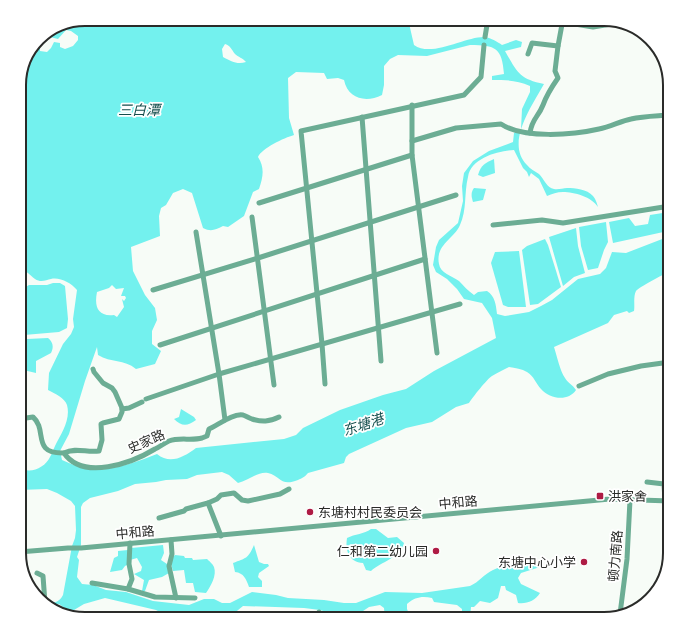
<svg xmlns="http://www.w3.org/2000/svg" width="689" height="638" font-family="'Open Sans','Noto Sans SC',sans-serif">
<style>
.water{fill:#73f1ee;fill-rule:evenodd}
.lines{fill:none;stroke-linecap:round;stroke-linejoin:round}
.minor{stroke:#6cad94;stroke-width:5}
.poi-dot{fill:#ae1b44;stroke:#fff;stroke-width:1.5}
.labels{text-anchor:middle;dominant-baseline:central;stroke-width:3.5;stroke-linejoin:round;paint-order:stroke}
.street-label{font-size:13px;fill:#2a2b29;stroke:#fff}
.poi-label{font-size:13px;fill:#2a2b29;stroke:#fff;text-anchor:start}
.water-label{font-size:14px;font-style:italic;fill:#154e4d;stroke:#fff}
.rim{fill:none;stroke:#2a2b29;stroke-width:2}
</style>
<rect width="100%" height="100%" fill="#f7fcf7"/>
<g class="water">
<path d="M85,19H408L414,45C432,58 466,36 485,37C491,38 498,42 502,45L516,40L522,42L521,47L505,51C517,72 519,79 544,84C532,106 505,143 527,165C530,169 535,171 539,174C544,179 547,188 554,189C558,190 563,188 567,188C575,188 587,189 593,196C595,198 597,203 598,207C592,197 574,192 563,192C557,192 552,194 547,196L539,179L531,173L529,177L527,172L523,168L514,150C498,151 471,158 468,177C464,193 467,210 460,225C454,239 435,245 439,264C440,273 452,276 459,281C464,286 468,291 474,295L478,292L487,291C495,296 496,305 497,314L505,316L529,312L541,306L552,300L578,279L600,274L606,268L612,252L626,253L670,236V271C663,275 639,287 636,291C633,297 635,305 634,311L629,313L627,311L614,315L608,323L554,347C557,356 560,371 565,378C568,383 572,384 576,390C568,402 550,399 541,389C536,384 534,376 527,372C522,369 515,368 509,367C503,370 497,373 492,376C487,379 473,397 469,403L456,407L432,422L406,428L349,454L346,457L344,463L308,473C305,477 302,478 298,480C280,487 281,476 268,473C258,471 248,481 238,483L229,475L222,472L197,475L187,479L166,480L156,482L135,484L118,491L90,498L83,503L81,507V545L77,557L79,560L77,577L82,584L93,585L106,590L126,592L153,601L189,605L204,599H214L222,603H230L252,592L276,595L288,598L324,600L344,603H356L385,592L422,593L470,586C479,582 484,574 493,570C507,564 525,564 539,562L540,567L521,573L518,578L521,584L540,593C535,601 527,604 518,603L516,595L506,590L505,586H501L498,598L490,603L480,601L474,607H471L470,617L468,619L462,617V609L457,605L434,602L432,598C422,596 415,597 407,604V609L411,619H385L384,608L380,605L369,607L360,613L349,614L330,613L320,610L304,608L243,606L232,615L201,614L181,619L171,618L156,610L105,598L84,604L74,610L73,617L68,616L63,607L59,604L49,607L46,605C53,603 60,602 63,595L72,546L75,538L76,530L75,506L71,501L57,493L47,489L19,490V467C29,475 45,468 50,457C52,454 53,450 55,446C61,434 71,420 67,405C65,398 54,393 48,390L49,373L63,344L71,334L74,327L73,319L77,290C71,283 60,277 51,279C46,280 41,283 35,279C29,275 29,271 19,270V80L38,41L40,43V51L47,52L51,48L54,42L60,43V47L65,49L73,46L78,40V36L71,31L66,30L58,39L46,36V34ZM225,44C231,46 231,49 235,54C238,57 243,58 246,62C237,65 231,61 223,57L222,49ZM470,45C496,45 502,48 504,74L492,76V80C506,80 517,80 530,86V92L522,109L521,129L514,133L513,142L489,151L473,161L464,173L462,186L463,201L458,223L439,240L436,247L433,265L436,272L447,279L457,289L464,299L482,303L492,318L496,338L434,371L406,389L383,395L340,410L303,428L296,435L284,439L196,448C184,457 170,465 157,454C137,462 104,474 83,468C76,466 69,463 62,460L60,451L69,434L85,381L97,347L98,355C111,363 124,359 136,369L155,364L161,351L152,344V331L157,320L155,308L145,295L133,271L131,247L160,236L159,216L161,208L166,205L173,193L183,189L192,193L203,228C211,232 215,230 223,226L228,227L244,216L253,192L259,189C263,177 265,168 258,157C262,148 284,138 294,135L289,118L288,78L296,72L324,73L327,79L338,78L344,80C348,99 366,103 382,95L384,85V66L390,59L398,55L427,56ZM112,285L116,289L124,288L121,296H125L126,298L124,301L122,299L124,307L117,317L114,315C98,317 94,307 97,292L109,288Z"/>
<path d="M494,159L495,173L483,177L478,175C481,165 485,163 494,159Z"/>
<path d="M474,188L486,189L483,200L473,202C471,196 471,192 474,188Z"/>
<polygon points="669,212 668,231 613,243 609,222 629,218 635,226 648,224 650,215"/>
<polygon points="606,222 608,242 604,250 598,268 588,270 581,246 579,227"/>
<polygon points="576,228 578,246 585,273 574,277 563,286 549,237"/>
<polygon points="545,239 548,245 561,287 538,304 530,305 522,250 527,246"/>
<polygon points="519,251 526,307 508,307 503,305 491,263 495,252"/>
<polygon points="53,283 60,283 65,286 68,319 67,328 59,332 24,335 19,331 19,291 29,285 47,285"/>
<path d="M48,338C53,342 54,347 51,353L36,361V373L19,369C19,356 18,349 27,339Z"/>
<path d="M181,409L194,417L196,420C187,427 181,426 174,419L179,417Z"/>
<path d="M371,529H376L388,538L397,537L404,543C401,557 381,562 371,571L366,570L363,563C349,562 345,551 347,538C355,534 364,534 371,529Z"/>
<polygon points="163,545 164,553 161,560 167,564 169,573 162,577 149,580 145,591 142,591 144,580 134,574 141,571 142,567 137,558 130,560 131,548"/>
<path d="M254,545L259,562L264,564H268L269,566L259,573L258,577L262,581V587H249C246,579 244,573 235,572L233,563C246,558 248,559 254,545Z"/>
<polygon points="128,550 127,565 125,566 122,570 110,572 114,558 118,556 118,551"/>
<path d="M175,555L184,556L185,558H192L193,560L207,559C209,561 213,564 214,567C217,575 211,586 206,593L195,592L193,583H186L184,570L173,571C171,564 170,560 175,555Z"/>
</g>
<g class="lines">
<g class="minor">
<polyline points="563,22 593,27 617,23"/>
<polyline points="485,37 488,19"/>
<polyline points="528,54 532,43 558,46 563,19"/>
<polyline points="666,72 670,146"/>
<polyline points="412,105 412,155 437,353"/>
<polyline points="362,117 381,361"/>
<path d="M530,133C532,118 538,118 543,105C547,94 551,88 558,78L555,71L558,46"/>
<path d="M412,141L456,128L501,124C523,139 573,135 599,129C610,127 621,121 631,119C643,116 656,116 668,115"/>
<polyline points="259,203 412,155"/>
<polyline points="252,217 274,385"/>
<polyline points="493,225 542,220 563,223 670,206 665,145 669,132"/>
<polyline points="196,232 219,374 225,420"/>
<polyline points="153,290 258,258 456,195"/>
<polyline points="160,345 425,259"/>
<polyline points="325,384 322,344 301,131 464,95 481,77 484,45"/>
<polyline points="579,386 608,374 641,366 670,362"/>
<polyline points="146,399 219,374 460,304"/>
<polyline points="122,409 129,408 142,402"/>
<path d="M19,419L33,417C48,430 31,454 64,453C83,481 132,463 155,449C160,447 164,443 169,441C179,437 192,441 202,438L207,436L209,429C218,425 233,413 243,415C246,416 249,418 252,419C262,422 269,422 279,417"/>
<path d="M64,453C76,447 87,453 99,451L102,440L101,424L103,423L119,419L122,412V408L115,392L112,388L103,383L94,372L93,369"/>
<polyline points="647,482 664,484 665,501"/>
<polyline points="208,503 221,536"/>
<polyline points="159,518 184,511 186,509 208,503 217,499 221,495 234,493 242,500 248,501 280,494 289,489"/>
<polyline points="171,540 172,554 169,566 176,598"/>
<polyline points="19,552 68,548 81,548 610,499 670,501"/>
<polyline points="37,573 43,576 45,603 44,603"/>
<polyline points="92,583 128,589 155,597 195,598"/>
<polyline points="128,589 132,579 129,564 130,543"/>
<polyline points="620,614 627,559 630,500"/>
<polyline points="319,619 319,612"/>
</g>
</g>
<g class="poi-dot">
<rect x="596" y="492" width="8" height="8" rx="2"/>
<circle cx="310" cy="512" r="4"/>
<circle cx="436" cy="551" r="4"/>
<circle cx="584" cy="562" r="4"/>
</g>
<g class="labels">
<g class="street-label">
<text transform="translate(146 441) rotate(-24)">史家路</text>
<text transform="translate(458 502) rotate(-5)">中和路</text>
<text transform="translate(135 532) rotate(-5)">中和路</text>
<text transform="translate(615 556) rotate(-85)">顿力南路</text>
</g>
<g class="poi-label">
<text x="608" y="496">洪家舍</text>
<text x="318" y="512">东塘村村民委员会</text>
<text x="428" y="551" text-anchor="end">仁和第二幼儿园</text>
<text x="576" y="562" text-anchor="end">东塘中心小学</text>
</g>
<g class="water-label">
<text x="139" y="109">三白潭</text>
<text transform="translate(363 424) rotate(-18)">东塘港</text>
</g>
</g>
<path d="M0 0H689V638H0ZM85 26H604A59 59 0 0 1 663 85V553A59 59 0 0 1 604 612H85A59 59 0 0 1 26 553V85A59 59 0 0 1 85 26Z" fill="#fff" fill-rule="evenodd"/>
<path class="rim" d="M85 26H604A59 59 0 0 1 663 85V553A59 59 0 0 1 604 612H85A59 59 0 0 1 26 553V85A59 59 0 0 1 85 26Z"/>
</svg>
